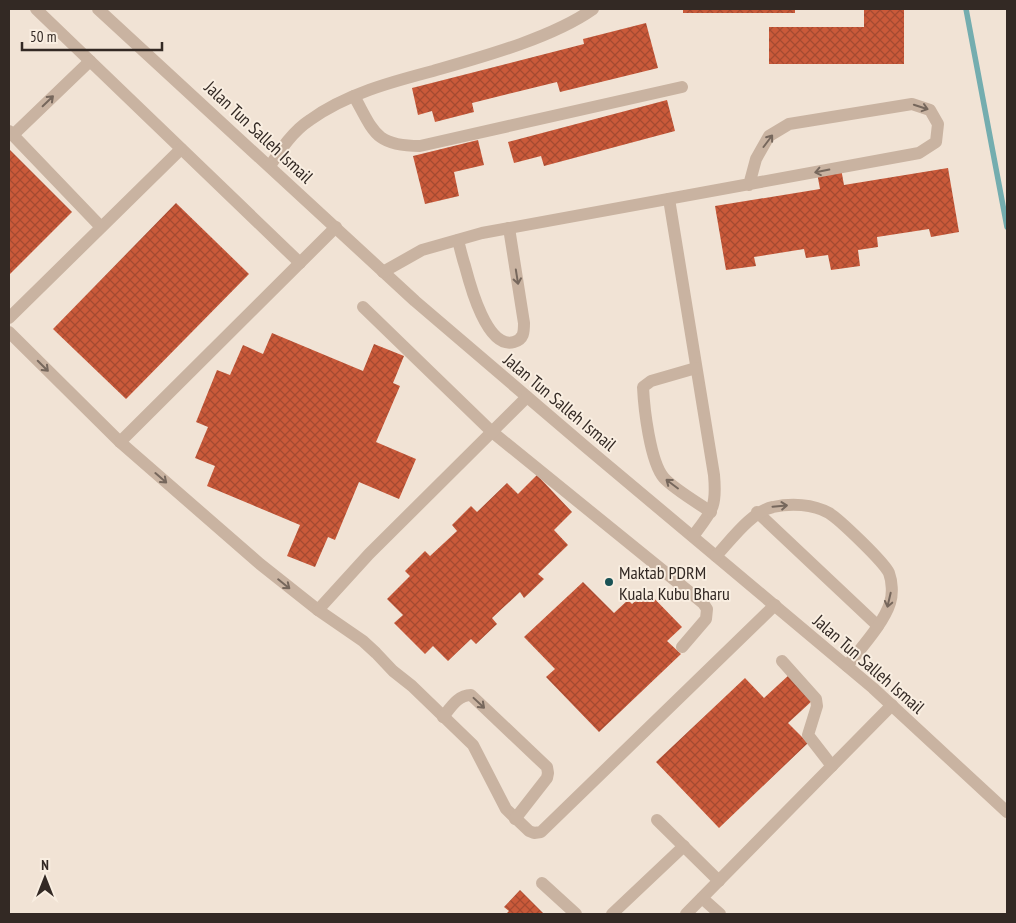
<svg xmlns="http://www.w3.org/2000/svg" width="1016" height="923" font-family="'PT Sans Narrow',sans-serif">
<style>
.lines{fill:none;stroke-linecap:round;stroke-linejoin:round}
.stream{stroke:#74adaf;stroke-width:5.5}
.building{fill:url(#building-cross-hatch)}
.minor{stroke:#c9b3a1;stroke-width:12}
.oneway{stroke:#76675c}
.poi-dot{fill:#195255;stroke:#f9eee1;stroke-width:2}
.labels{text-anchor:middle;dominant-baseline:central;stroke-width:4;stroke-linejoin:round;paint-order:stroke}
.street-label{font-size:18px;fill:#332924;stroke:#f9eee1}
.poi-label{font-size:18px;fill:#332924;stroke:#f9eee1;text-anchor:start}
</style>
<defs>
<pattern id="building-cross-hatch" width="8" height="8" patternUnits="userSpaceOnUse" patternTransform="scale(1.25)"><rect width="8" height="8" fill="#ca5a3a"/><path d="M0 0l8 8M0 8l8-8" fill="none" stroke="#a54a31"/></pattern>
</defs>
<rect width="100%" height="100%" fill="#f1e3d5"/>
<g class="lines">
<polyline class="stream" points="966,9 1007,227"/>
</g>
<g class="building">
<rect x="683" y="9" width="112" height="4"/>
<polygon points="864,9 904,9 904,64 769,64 769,27 864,27"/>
<polygon points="646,23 658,68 560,92 557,82 472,103 474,112 435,122 432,111 418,115 412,88 584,44 583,39"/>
<polygon points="667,100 675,131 544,166 541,156 514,163 508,142"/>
<polygon points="478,140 484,165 454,172 459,196 425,204 413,156"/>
<polygon points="9,149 72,212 9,275"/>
<polygon points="840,163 844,185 948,168 959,232 931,237 929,229 877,237 878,247 858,250 860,266 831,270 828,255 806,258 804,249 754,257 756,266 726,270 715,206 820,189 816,167"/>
<polygon points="176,203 249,274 126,399 53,329"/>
<polygon points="272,333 363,371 374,344 404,356 393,383 400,386 376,442 416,459 399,499 359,482 335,540 328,537 315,567 287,556 300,525 207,486 215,466 195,458 208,427 196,422 217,370 230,375 243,345 263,354"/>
<polygon points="537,475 572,512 554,530 568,545 538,574 544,579 524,598 520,592 492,618 497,624 476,644 471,639 448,661 433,646 425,654 394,623 403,615 387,599 410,576 405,571 425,551 430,556 457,531 452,525 471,506 477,512 507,483 518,494"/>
<polygon points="583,582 614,613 628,600 632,604 647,591 682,627 667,641 681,654 599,732 546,677 555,669 524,637"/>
<polygon points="789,675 813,700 788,723 808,743 719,828 656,762 745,678 764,698"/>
<polygon points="520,890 544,914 506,914 509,911 504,907"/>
</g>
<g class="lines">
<g class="minor">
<polyline points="36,9 300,263"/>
<polyline points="98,9 415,301 587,448 873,688 1007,812"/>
<path d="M354,96C374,132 375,146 420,146L682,87"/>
<polyline points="9,131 101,227"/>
<polyline points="13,135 90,61"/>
<path d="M270,166C281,149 293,131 310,120C346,94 391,82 433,71C482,57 552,38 593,9"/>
<path d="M669,199L714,475C717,508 712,511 693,536"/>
<path d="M458,240C460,248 462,257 465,266C470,285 487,350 514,342C524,339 524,332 524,323L509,228"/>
<polyline points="383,272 422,250 482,233 919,153 936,142 938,124 930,110 912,104 789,124 769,136 756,159 749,185"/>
<polyline points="363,307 491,431 703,603 707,609 706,619 682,647"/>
<polyline points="9,318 181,149"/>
<polyline points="9,332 120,442 260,564 318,610"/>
<path d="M696,368L651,381L643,387C644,408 650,462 664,478C674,489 698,503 711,512"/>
<polyline points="527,397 369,554 318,610 363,641 376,653 393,671 412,686 473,745 506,809 529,831 534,833 541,832 775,605"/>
<polyline points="120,442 336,227"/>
<polyline points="757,512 878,626"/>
<path d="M716,556C731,540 752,511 773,507C791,503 813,504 829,513C839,519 884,562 889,573C892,581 893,594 890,603C884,623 860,649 847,666"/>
<polyline points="782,661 816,699 817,706 808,735 832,766"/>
<path d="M443,717C451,707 458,695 471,695L547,767L548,773L547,778L515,819"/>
<polyline points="657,820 719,881"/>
<polyline points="542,883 576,914"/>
<polyline points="702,898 720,914"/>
<polyline points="612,914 684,846"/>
<polyline points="686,914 892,705"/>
</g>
</g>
<defs><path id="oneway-shaft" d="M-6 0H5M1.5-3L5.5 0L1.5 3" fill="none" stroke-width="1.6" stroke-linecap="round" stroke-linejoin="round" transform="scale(1.25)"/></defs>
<g class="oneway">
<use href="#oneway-shaft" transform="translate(48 101) rotate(-44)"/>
<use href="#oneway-shaft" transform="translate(921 107) rotate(18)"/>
<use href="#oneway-shaft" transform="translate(768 141) rotate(-53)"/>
<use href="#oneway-shaft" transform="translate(822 171) rotate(169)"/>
<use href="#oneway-shaft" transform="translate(517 277) rotate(81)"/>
<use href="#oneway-shaft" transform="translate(43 366) rotate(45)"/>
<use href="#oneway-shaft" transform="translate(161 478) rotate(41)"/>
<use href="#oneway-shaft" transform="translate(672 484) rotate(-143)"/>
<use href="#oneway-shaft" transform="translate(780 506) rotate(-5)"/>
<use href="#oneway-shaft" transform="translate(284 584) rotate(39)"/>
<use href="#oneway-shaft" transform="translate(889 600) rotate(103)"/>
<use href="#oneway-shaft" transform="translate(479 703) rotate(43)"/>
</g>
<circle class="poi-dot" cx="609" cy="582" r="5"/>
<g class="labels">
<g class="street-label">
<text transform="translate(259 132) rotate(43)">Jalan Tun Salleh Ismail</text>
<text transform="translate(560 402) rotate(40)">Jalan Tun Salleh Ismail</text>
<text transform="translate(869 664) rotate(41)">Jalan Tun Salleh Ismail</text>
</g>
<g class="poi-label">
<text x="619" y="572">Maktab PDRM<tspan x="619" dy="21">Kuala Kubu Bharu</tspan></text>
</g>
</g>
<rect width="1016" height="923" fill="none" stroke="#332924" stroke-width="20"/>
<g transform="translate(45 878)" stroke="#f9eee1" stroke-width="4" paint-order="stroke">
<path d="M0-4L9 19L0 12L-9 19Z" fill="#332924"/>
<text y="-8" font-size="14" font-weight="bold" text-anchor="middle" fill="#332924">N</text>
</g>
<path d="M22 42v8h140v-8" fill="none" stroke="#332924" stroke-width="2.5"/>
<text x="30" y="42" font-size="15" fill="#332924" stroke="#f9eee1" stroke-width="4" paint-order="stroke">50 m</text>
</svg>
